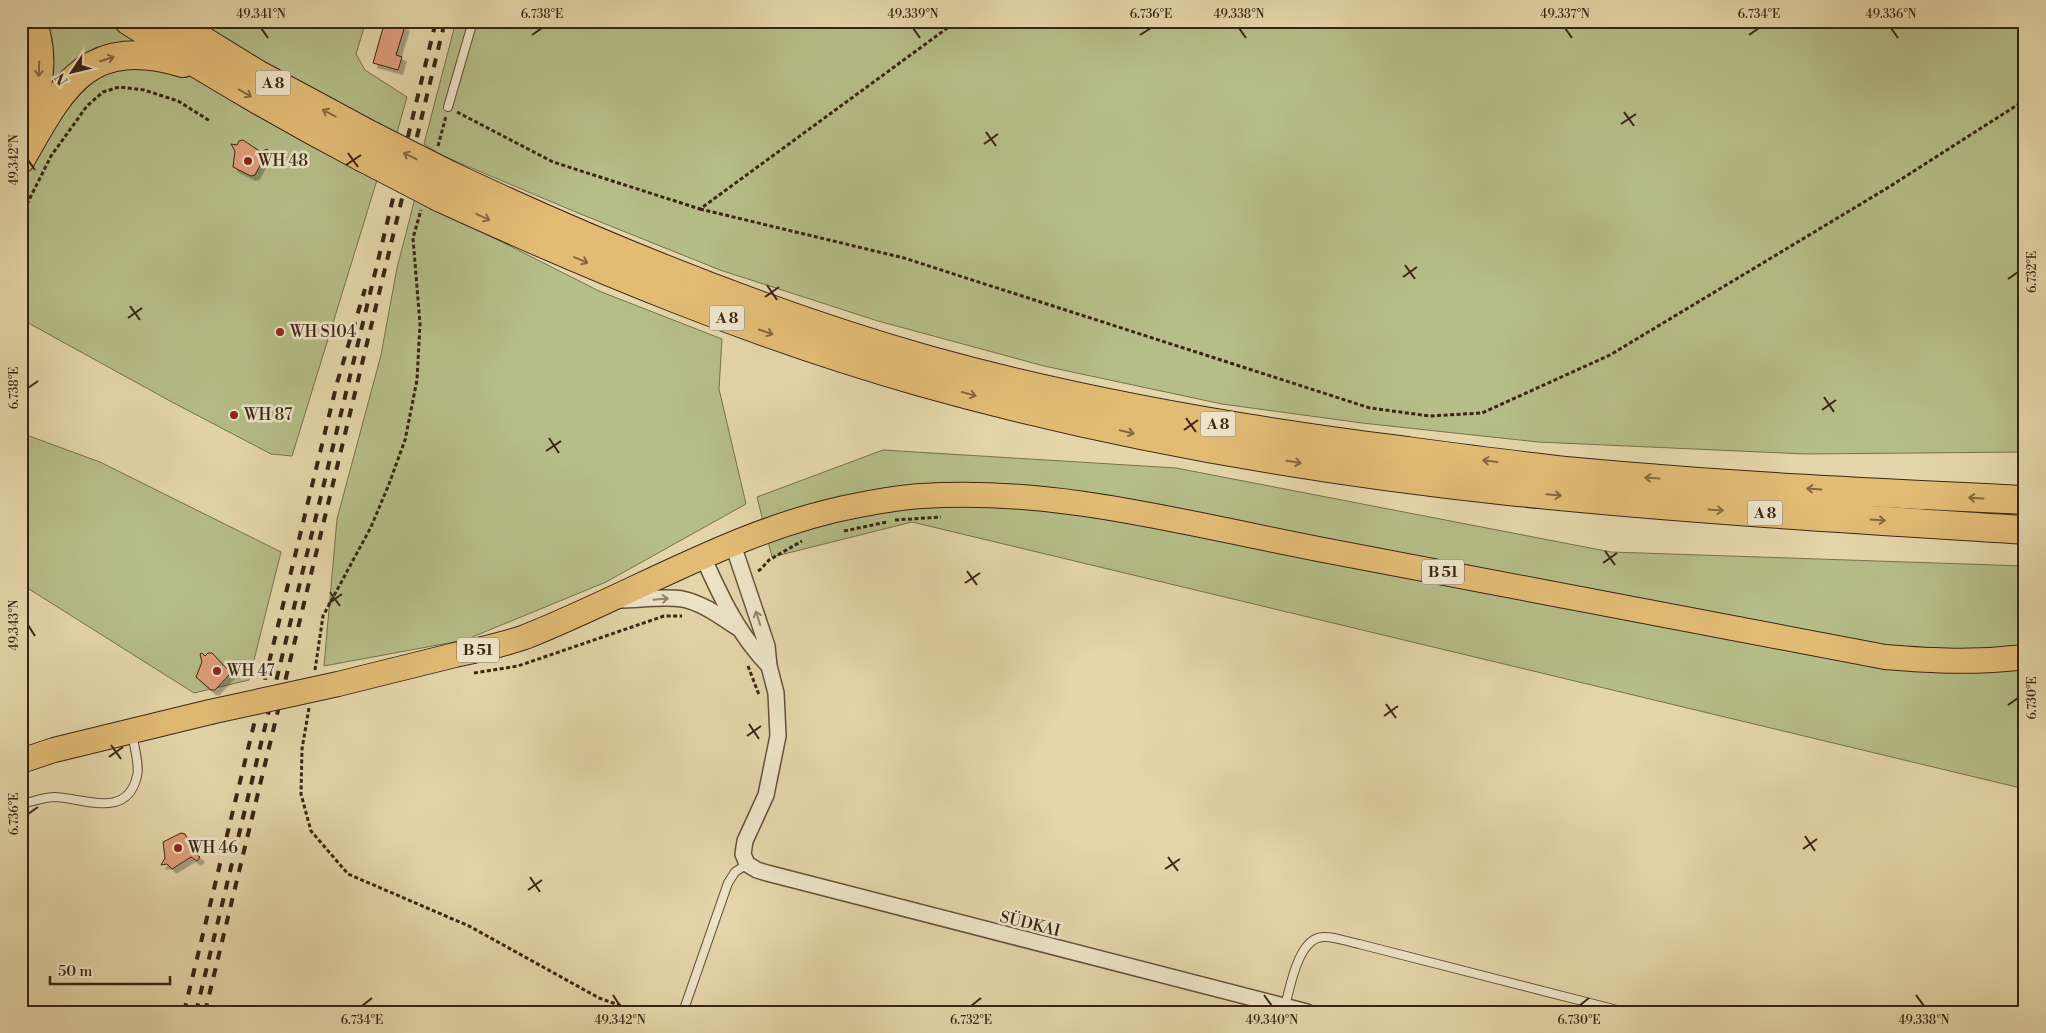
<svg xmlns="http://www.w3.org/2000/svg" width="2046" height="1033" font-family="'Libre Bodoni',serif">
<style>
.green{fill:#b5bd88;stroke:#78704e}
.building{fill:#df9e7c;stroke:#3b2414;filter:url(#shadow)}
.lines{fill:none;stroke-linecap:round;stroke-linejoin:round}
.lane-casing{stroke:#65503a;stroke-width:10}
.street-casing{stroke:#65503a;stroke-width:18}
.primary-casing{stroke:#3b2414;stroke-width:26}
.highway-casing{stroke:#3b2414;stroke-width:30}
.path{stroke:#3b2414;stroke-width:3;stroke-dasharray:4 2.5;stroke-linecap:butt}
.lane{stroke:#ede4c8;stroke-width:8}
.street{stroke:#ede4c8;stroke-width:15}
.primary{stroke:#e2bb75;stroke-width:24}
.highway{stroke:#e2bb75;stroke-width:28}
.rail{stroke:#3b2414;stroke-width:4;stroke-dasharray:9 9;stroke-linecap:butt}
.primary-bridge-casing{stroke:#3b2414;stroke-width:26;stroke-linecap:butt}
.highway-bridge-casing{stroke:#3b2414;stroke-width:30;stroke-linecap:butt}
.primary-bridge{stroke:#e2bb75;stroke-width:24}
.highway-bridge{stroke:#e2bb75;stroke-width:28}
.oneway{stroke:#866840}
.oneway2{stroke:#94846e}
.ticks{fill:none;stroke:#3b2414;stroke-width:2}
.poi-dot{fill:#8f2418;stroke:#ede4c8;stroke-width:2}
.labels{text-anchor:middle;dominant-baseline:central;stroke-width:5;stroke-linejoin:round;paint-order:stroke}
.shield{fill:#ede4c8;stroke:#705e4a;stroke-width:1}
.shield-label{font-size:15px;font-weight:bold;fill:#3b2414}
.poi-label{font-size:16px;fill:#3b2414;stroke:#ede4c8;text-anchor:start}
.street-label{font-size:16px;fill:#3b2414;stroke:#ede4c8}
.neatline{fill:none;stroke:#3b2414;stroke-width:2}
.ticks-label{font-size:12px;text-anchor:middle;fill:#3b2414}
</style>
<defs>
<filter id="shadow"><feDropShadow dx="4.5" dy="4.5" stdDeviation="0" flood-color="#0004"/></filter>
</defs>
<rect width="100%" height="100%" fill="#e4d6aa"/>
<filter id="stains"><feTurbulence type="fractalNoise" baseFrequency=".004" numOctaves="4"/><feColorMatrix values="0 0 0 0 .2 0 0 0 0 .09 0 0 0 0 .02 0 0 0 .5 -.17"/></filter>
<radialGradient id="worn" r=".72"><stop offset=".6" stop-color="#630" stop-opacity="0"/><stop offset="1" stop-color="#630" stop-opacity=".3"/></radialGradient>
<g class="green">
<polygon points="21,21 366,21 356,54 365,70 407,97 396,136 376,126 356,170 377,180 292,456 271,454 170,401 21,319"/>
<polygon points="456,21 2025,21 2025,452 1805,454 1538,442 1362,423 1222,404 1044,366 878,321 720,270 578,213 441,155 424,144"/>
<polygon points="415,198 599,291 722,339 719,389 746,504 606,582 465,640 324,666 337,519 381,355 397,268"/>
<polygon points="21,433 100,462 281,552 249,680 194,693 21,584"/>
<polygon points="883,450 1176,468 1611,552 2025,566 2025,789 912,522 772,557 757,497"/>
</g>
<g class="building">
<polygon points="385,21 405,26 396,55 402,57 398,70 373,63"/>
<polygon points="243,140 261,152 267,149 270,153 265,156 255,175 251,176 233,167 235,151 231,144 237,145 239,141"/>
<polygon points="202,653 205,656 208,653 212,653 227,669 234,668 235,672 230,674 215,690 211,690 196,677 202,662 200,654"/>
<polygon points="181,833 185,834 195,854 200,857 197,861 191,857 172,869 167,864 161,865 165,858 163,842"/>
</g>
<g class="lines">
<g class="lane-casing">
<g id="lane">
<polyline points="448,107 473,21"/>
<path d="M21,804C32,802 44,797 55,797C83,798 127,820 137,776C140,767 134,745 132,734"/>
<path d="M1285,1006C1290,988 1298,938 1323,937C1334,936 1348,942 1359,944L1625,1012"/>
<polyline points="683,1012 728,883 735,872 747,864"/>
</g>
</g>
<g class="street-casing">
<g id="street">
<polyline points="733,545 767,646 769,666 776,693 778,736 766,795 745,841 743,854 747,864 757,870 767,873 1307,1012"/>
<path d="M703,557C721,597 738,634 769,666"/>
<path d="M618,600C639,600 663,596 682,599C703,603 721,617 738,628"/>
</g>
</g>
<g class="primary-casing">
<g id="primary">
<path d="M338,684C377,674 416,665 455,655C478,650 502,645 525,637C636,593 740,527 859,505C880,501 901,497 922,496C1056,487 1188,524 1318,549C1507,584 1696,622 1885,657C1935,661 1974,663 2025,657"/>
<polyline points="21,761 54,750 210,712"/>
</g>
</g>
<g class="highway-casing">
<g id="highway">
<path d="M129,21C205,70 282,115 362,157"/>
<polyline points="171,21 257,74 372,136"/>
<path d="M21,130C39,94 46,59 32,21"/>
<path d="M21,159C63,85 87,35 183,63"/>
<path d="M449,175C604,248 763,313 928,360C1082,403 1240,430 1399,450C1459,458 1518,466 1577,472C1726,486 1876,493 2025,500"/>
<path d="M439,197C596,269 755,335 921,382C1113,436 1311,470 1509,491C1681,509 1853,519 2025,530"/>
</g>
</g>
<g class="path">
<polyline points="457,112 553,162 700,209 957,21"/>
<polyline points="438,146 446,116"/>
<polyline points="700,209 904,258 1370,408 1430,416 1482,413 1610,355 1889,187 2025,100"/>
<polyline points="21,216 51,156 87,106 103,92 119,87 144,90 178,101 210,121"/>
<polyline points="895,520 941,517"/>
<polyline points="844,531 887,522"/>
<polyline points="758,571 761,569 769,560 802,541"/>
<polyline points="748,666 759,695"/>
<polyline points="315,670 323,616 371,527 389,484 405,440 417,380 420,324 413,238 421,210"/>
<polyline points="474,673 518,666 664,616 682,616"/>
<polyline points="309,708 302,749 301,794 311,831 348,874 469,926 599,998 639,1012"/>
</g>
<use href="#lane" class="lane"/>
<use href="#street" class="street"/>
<use href="#primary" class="primary"/>
<use href="#highway" class="highway"/>
<g class="rail">
<polyline points="184,1012 337,383 365,289"/>
<polyline points="196,1012 436,21"/>
<polyline points="205,1012 445,21"/>
</g>
<g class="primary-bridge-casing">
<polyline id="primary-bridge" points="210,712 338,684"/>
</g>
<g class="highway-bridge-casing">
<g id="highway-bridge">
<polyline points="372,136 449,175"/>
<polyline points="362,157 439,197"/>
</g>
</g>
<use href="#primary-bridge" class="primary-bridge"/>
<use href="#highway-bridge" class="highway-bridge"/>
</g>
<defs><path id="oneway-shaft" d="M-6 0H5M1.5-3L5.5 0L1.5 3" fill="none" stroke-width="1.6" stroke-linecap="round" stroke-linejoin="round" transform="scale(1.25)"/></defs>
<g class="oneway">
<use href="#oneway-shaft" transform="translate(107 59) rotate(-17)"/>
<use href="#oneway-shaft" transform="translate(39 69) rotate(92)"/>
<use href="#oneway-shaft" transform="translate(245 93) rotate(30)"/>
<use href="#oneway-shaft" transform="translate(329 113) rotate(-152)"/>
<use href="#oneway-shaft" transform="translate(410 156) rotate(-153)"/>
<use href="#oneway-shaft" transform="translate(483 217) rotate(25)"/>
<use href="#oneway-shaft" transform="translate(581 260) rotate(23)"/>
<use href="#oneway-shaft" transform="translate(766 332) rotate(19)"/>
<use href="#oneway-shaft" transform="translate(969 394) rotate(15)"/>
<use href="#oneway-shaft" transform="translate(1127 432) rotate(13)"/>
<use href="#oneway-shaft" transform="translate(1490 461) rotate(-173)"/>
<use href="#oneway-shaft" transform="translate(1294 462) rotate(9)"/>
<use href="#oneway-shaft" transform="translate(1652 478) rotate(-176)"/>
<use href="#oneway-shaft" transform="translate(1814 489) rotate(-176)"/>
<use href="#oneway-shaft" transform="translate(1554 495) rotate(5)"/>
<use href="#oneway-shaft" transform="translate(1976 498) rotate(-177)"/>
<use href="#oneway-shaft" transform="translate(1716 510) rotate(4)"/>
<use href="#oneway-shaft" transform="translate(1878 520) rotate(4)"/>
</g>
<g class="oneway2">
<use href="#oneway-shaft" transform="translate(661 599) rotate(-5)"/>
<use href="#oneway-shaft" transform="translate(758 618) rotate(-108)"/>
</g>
<path class="ticks" d="M261,28L268,38M913,28L920,38M1239,28L1246,38M1565,28L1572,38M1891,28L1898,38M532,35L542,28M1140,35L1151,28M1749,35L1759,28M1624,112L1634,126M1621,124L1636,114M986,132L996,146M984,144L998,134M348,153L358,167M28,160L35,170M346,165L361,155M1405,265L1415,279M1403,277L1417,267M2008,279L2018,272M767,285L777,300M765,297L779,287M130,306L140,320M128,318L142,308M28,388L38,381M1824,397L1834,412M1822,410L1836,400M1186,418L1196,432M1184,430L1198,420M549,438L559,453M546,451L561,441M1605,551L1615,565M1603,563L1617,553M967,571L977,585M965,583L980,573M330,592L340,606M328,604L342,594M28,625L35,636M1386,704L1396,718M2008,705L2018,698M1384,716L1398,706M749,724L759,739M747,736L761,726M111,745L121,759M109,757L123,747M28,814L38,807M1805,836L1815,851M1803,849L1817,839M1168,857L1178,871M1165,869L1180,859M530,877L540,892M528,890L542,880M613,995L620,1006M1264,995L1272,1006M1916,995L1924,1006M362,1006L372,998M971,1006L981,998M1579,1006L1589,998"/>
<g class="poi-dot">
<circle cx="248" cy="161" r="5"/>
<circle cx="280" cy="332" r="5"/>
<circle cx="234" cy="415" r="5"/>
<circle cx="217" cy="671" r="5"/>
<circle cx="178" cy="848" r="5"/>
</g>
<g class="labels">
<g class="shield">
<rect x="255.5" y="70.5" width="35" height="25" rx="4"/>
<rect x="709.5" y="305.5" width="35" height="25" rx="4"/>
<rect x="1200.5" y="411.5" width="35" height="25" rx="4"/>
<rect x="1747.5" y="500.5" width="35" height="25" rx="4"/>
<rect x="1422" y="559.5" width="42" height="25" rx="4"/>
<rect x="457" y="637.5" width="42" height="25" rx="4"/>
</g>
<g class="shield-label">
<text x="273" y="83">A 8</text>
<text x="727" y="318">A 8</text>
<text x="1218" y="424">A 8</text>
<text x="1765" y="513">A 8</text>
<text x="1443" y="572">B 51</text>
<text x="478" y="650">B 51</text>
</g>
<g class="poi-label">
<text x="258" y="161">WH 48</text>
<text x="290" y="332">WH S104</text>
<text x="244" y="415">WH 87</text>
<text x="227" y="671">WH 47</text>
<text x="188" y="848">WH 46</text>
</g>
<g class="street-label">
<text transform="translate(1030 924) rotate(14)">SÜDKAI</text>
</g>
</g>
<rect width="2046" height="1033" fill="none" stroke="#e4d6aa" stroke-width="55"/>
<g transform="translate(72 72) rotate(235)" stroke="#ede4c8" stroke-width="4" paint-order="stroke">
<path d="M0-4L9 19L0 12L-9 19Z" fill="#3b2414"/>
<text y="-8" font-size="14" font-weight="bold" text-anchor="middle" fill="#3b2414">N</text>
</g>
<path d="M50 976v8h120v-8" fill="none" stroke="#3b2414" stroke-width="2.5"/>
<text x="58" y="976" font-size="15" fill="#3b2414" stroke="#ede4c8" stroke-width="4" paint-order="stroke">50 m</text>
<rect x="28" y="28" width="1990" height="978" class="neatline"/>
<g class="ticks-label">
<text x="261" y="18">49.341°N</text>
<text x="542" y="18">6.738°E</text>
<text x="913" y="18">49.339°N</text>
<text x="1151" y="18">6.736°E</text>
<text x="1239" y="18">49.338°N</text>
<text x="1565" y="18">49.337°N</text>
<text x="1759" y="18">6.734°E</text>
<text x="1891" y="18">49.336°N</text>
<text transform="translate(14 160) rotate(-90)" y="4">49.342°N</text>
<text transform="translate(2032 272) rotate(-90)" y="4">6.732°E</text>
<text transform="translate(14 388) rotate(-90)" y="4">6.738°E</text>
<text transform="translate(14 625) rotate(-90)" y="4">49.343°N</text>
<text transform="translate(2032 698) rotate(-90)" y="4">6.730°E</text>
<text transform="translate(14 814) rotate(-90)" y="4">6.736°E</text>
<text x="362" y="1024">6.734°E</text>
<text x="620" y="1024">49.342°N</text>
<text x="971" y="1024">6.732°E</text>
<text x="1272" y="1024">49.340°N</text>
<text x="1579" y="1024">6.730°E</text>
<text x="1924" y="1024">49.338°N</text>
</g>
<rect width="100%" height="100%" filter="url(#stains)"/>
<rect width="100%" height="100%" fill="url(#worn)"/>
</svg>
